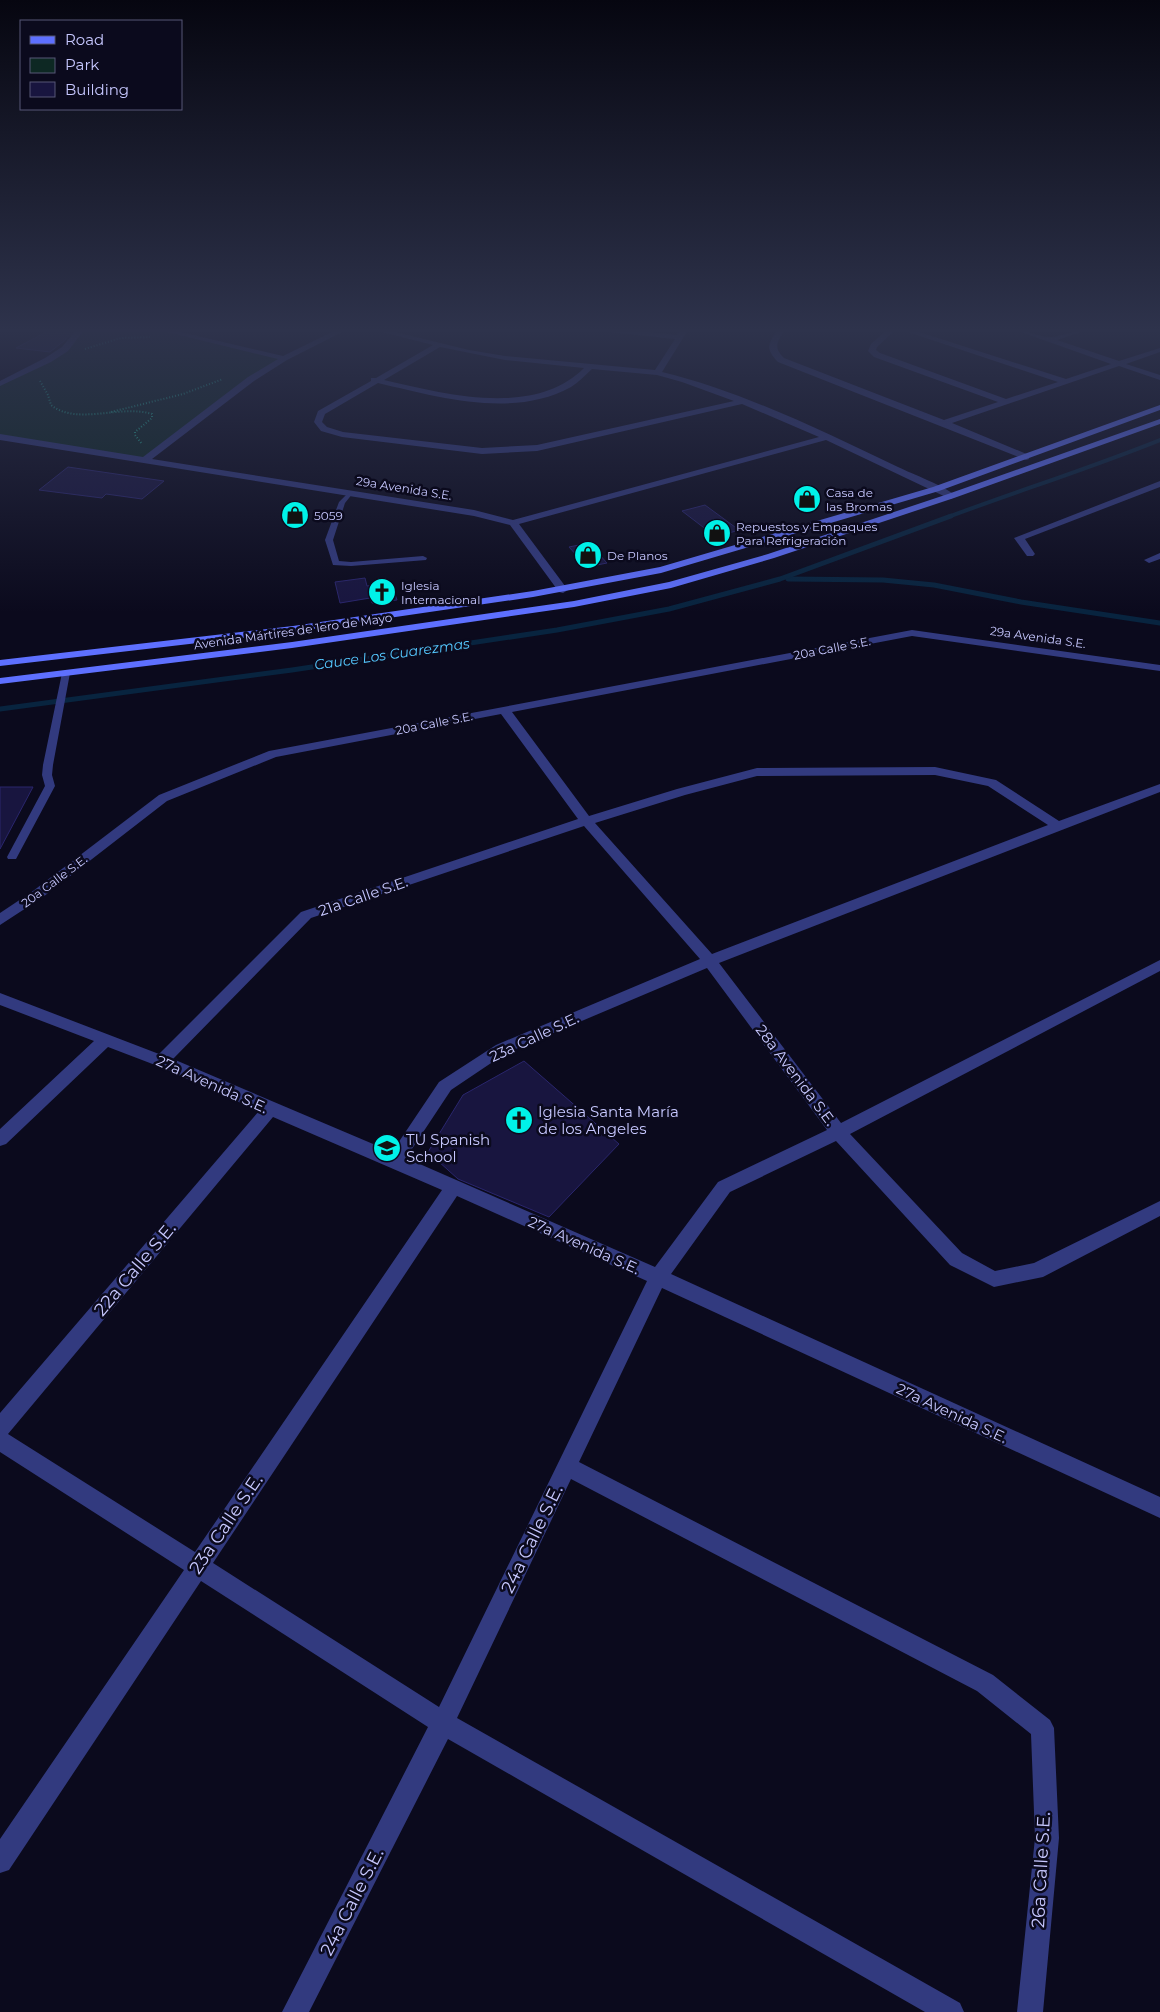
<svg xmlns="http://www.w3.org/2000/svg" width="1160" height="2012" font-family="Montserrat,sans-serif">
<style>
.green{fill:#0d2823}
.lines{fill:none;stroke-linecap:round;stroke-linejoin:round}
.stream-far1{stroke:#08243f;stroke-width:4}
.stream{stroke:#08243f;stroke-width:5}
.building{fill:#18153f;stroke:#2a266d}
.path{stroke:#26b498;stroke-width:2;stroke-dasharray:1 2;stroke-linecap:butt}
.lane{fill:#323a7f;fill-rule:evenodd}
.street{fill:#323a7f;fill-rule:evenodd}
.secondary{fill:#5e70ff;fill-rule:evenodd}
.labels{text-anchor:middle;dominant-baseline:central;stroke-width:5;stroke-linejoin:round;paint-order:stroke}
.far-street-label{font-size:12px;fill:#c7c8ff;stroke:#0b0a1d}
.far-poi-label{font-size:12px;fill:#c7c8ff;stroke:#0b0a1d;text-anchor:start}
.far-water-label{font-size:14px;font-style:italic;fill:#55c8ff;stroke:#0b0a1d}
.street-label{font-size:15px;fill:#c7c8ff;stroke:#0b0a1d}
.poi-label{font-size:15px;fill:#c7c8ff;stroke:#0b0a1d;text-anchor:start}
.near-street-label{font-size:18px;fill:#c7c8ff;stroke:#0b0a1d}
</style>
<rect width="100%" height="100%" fill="#0b0a1d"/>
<polygon class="green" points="80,330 163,330 284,358 146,459 0,437 0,384 65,349"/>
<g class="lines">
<path class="stream-far1" d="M948,517C1018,491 1090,468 1160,440"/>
<g class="stream">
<polyline points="788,579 883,580 934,585 1021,602 1160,623"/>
<polyline points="0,709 292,670 557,630 669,609 780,579 951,516"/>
</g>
</g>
<g class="building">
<polygon points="50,330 74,330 64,341 50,352 16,348"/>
<polygon points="68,467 164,481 142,499 106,494 102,498 39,490"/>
<polygon points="705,505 739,530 716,537 682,511"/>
<polygon points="589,543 607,563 587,567 569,547"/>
<polygon points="365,578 367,586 391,583 397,600 372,603 370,598 340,603 335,582"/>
<polygon points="0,787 33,787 0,849"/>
<polygon points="524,1061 619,1144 549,1217 458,1179 428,1152 463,1095"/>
</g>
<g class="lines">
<g class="path">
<polyline points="85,349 121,338 150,337"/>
<path d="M40,381L48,395L51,405C77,426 120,404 152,414V418L135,432V435L142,444"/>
<polyline points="111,412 183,394 223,379"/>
</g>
<g class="lane">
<polygon points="350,491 353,493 345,503 333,540 339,561 351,562 423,556 427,558 426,560 351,566 333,565 325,540 339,502"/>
<polygon points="66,670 70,673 53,765 52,775 55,786 16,859 8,859 7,857 45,786 42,775 43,765 62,673"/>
</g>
<g class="street">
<polygon points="76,330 84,330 68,351 51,362 0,386 0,381 45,358 62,347"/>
<path d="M159,330H172L283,356L336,330H346L287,360L254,381L152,459L474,510L513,520L819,437L742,404L537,451L482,454L342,437L321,431L314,422L318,411L371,381V378H376L433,345L374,330H387L469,350L505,356L655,370L675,339L609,332L605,330H630L677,335L680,330H688L662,372C744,392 822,431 898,467C912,474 945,486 956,496L951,499L948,498L826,440L519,524L568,590L563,593L559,592L510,525L474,516L0,440V434L143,457L248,377L278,359ZM440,347L505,360L584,368C534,418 445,394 384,380ZM592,369L657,375L682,382L734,401L537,445L482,448L343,432L327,427L322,422L325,414L378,383C438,397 513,419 571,387C579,382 585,375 592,369Z"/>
<path d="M777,330H785C777,342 773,347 784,358L944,420L998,402L874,357L868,351L871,344L887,330H895L877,347L876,350L880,353L1006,399L1058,382L902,330H913L1066,379L1111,364L1015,330C1027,330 1042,338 1051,337C1063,336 1074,330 1087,330L1057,340L1119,361L1160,348V352L1126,364L1160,375V380L1119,366L952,423L1029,455V459L1026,460L778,362C765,348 768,345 777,330Z"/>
<polygon points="1160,481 1160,487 1025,539 1035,554 1033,556 1027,556 1014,538"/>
<polygon points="1160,553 1160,559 1149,563 1144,560"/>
<path d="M912,630L1160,665V671L912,636L512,712L589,816L677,789L757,768L935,767L996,780L1059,821L1160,784V792L719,963L841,1123L1160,960V971L850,1134L962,1253L995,1271L1034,1263L1160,1201V1216L1043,1277L994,1287L950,1265L836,1141L730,1192L671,1274L1160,1497V1518L662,1288L579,1462L993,1675L1050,1720L1054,1728L1059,1838L1043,2012H1017L1035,1838L1031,1734L977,1691L571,1479L457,1718L960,2003L964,2012H925L448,1739L309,2012H282L428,1727L201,1581L9,1870L0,1873V1839L184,1570L0,1452V1413L259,1111L163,1068L108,1047L6,1144L0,1146V1129L94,1041L0,1005V993L159,1054L301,912L578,819L501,714L276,757L167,801L43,897L0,925V913L33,891L159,795L269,751ZM935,775L988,786L1048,825L712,954L595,823L685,795L757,776ZM584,826L700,959L496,1045L439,1082L392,1152L173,1059L311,918ZM707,968L827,1130L718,1182L655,1267L406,1158L451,1090L506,1053ZM273,1117L442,1190L195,1552L8,1434ZM457,1196L647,1281L439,1707L213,1563Z"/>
</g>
<g class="secondary">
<polygon points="1160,405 1160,410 939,491 661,573 533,597 293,632 0,666 0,660 293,626 533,591 660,567 933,487"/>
<polygon points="1160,419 1160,424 954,498 774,558 671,588 574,607 292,648 0,684 0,678 292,642 574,601 669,582 768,554 948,494"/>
</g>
</g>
<linearGradient id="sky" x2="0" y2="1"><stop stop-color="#060610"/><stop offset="0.54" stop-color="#2e334c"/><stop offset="1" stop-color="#2e334c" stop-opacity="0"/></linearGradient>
<rect width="1160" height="612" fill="url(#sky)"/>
<defs>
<g id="shop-disc" transform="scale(1.4375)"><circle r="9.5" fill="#00f2e8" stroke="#0b0a1d"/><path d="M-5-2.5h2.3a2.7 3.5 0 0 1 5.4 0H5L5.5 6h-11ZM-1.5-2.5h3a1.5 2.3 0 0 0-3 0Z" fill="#111"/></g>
<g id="church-disc" transform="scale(1.4375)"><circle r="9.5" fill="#00f2e8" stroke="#0b0a1d"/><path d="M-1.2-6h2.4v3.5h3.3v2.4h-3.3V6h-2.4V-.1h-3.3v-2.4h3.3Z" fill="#111"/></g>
<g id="school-disc" transform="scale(1.4375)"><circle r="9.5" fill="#00f2e8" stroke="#0b0a1d"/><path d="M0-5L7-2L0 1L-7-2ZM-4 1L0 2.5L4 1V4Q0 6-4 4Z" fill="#111"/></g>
</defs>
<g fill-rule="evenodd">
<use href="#shop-disc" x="807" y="499"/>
<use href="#shop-disc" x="295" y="515"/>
<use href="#shop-disc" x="717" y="533"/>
<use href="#shop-disc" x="588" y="555"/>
<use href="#church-disc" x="382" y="592"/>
<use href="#church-disc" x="519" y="1120"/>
<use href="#school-disc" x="387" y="1148"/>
</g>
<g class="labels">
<g class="far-street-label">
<text transform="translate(404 488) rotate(9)">29a Avenida S.E.</text>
<text transform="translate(293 631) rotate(-8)">Avenida Mártires de 1ero de Mayo</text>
<text transform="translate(1038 637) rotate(8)">29a Avenida S.E.</text>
<text transform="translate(832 648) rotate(-11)">20a Calle S.E.</text>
<text transform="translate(434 723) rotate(-11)">20a Calle S.E.</text>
<text transform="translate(54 881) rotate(-37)">20a Calle S.E.</text>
</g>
<g class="far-poi-label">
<text x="826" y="492">Casa de<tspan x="826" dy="14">las Bromas</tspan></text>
<text x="314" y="515">5059</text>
<text x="736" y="526">Repuestos y Empaques<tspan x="736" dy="14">Para Refrigeración</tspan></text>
<text x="607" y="555">De Planos</text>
<text x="401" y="585">Iglesia<tspan x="401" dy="14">Internacional</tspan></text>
</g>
<g class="far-water-label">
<text transform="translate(392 654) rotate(-8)">Cauce Los Cuarezmas</text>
</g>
<g class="street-label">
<text transform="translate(363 896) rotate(-19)">21a Calle S.E.</text>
<text transform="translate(534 1037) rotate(-25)">23a Calle S.E.</text>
<text transform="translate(796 1075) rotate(53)">28a Avenida S.E.</text>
<text transform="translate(212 1084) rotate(24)">27a Avenida S.E.</text>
<text transform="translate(584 1245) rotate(24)">27a Avenida S.E.</text>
<text transform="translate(952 1413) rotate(25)">27a Avenida S.E.</text>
</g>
<g class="poi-label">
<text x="538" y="1111">Iglesia Santa María<tspan x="538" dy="17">de los Angeles</tspan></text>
<text x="406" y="1139">TU Spanish<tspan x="406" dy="17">School</tspan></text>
</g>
<g class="near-street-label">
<text transform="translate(135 1269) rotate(-50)">22a Calle S.E.</text>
<text transform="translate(226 1524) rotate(-56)">23a Calle S.E.</text>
<text transform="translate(532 1539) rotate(-64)">24a Calle S.E.</text>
<text transform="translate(1041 1870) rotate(-87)">26a Calle S.E.</text>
<text transform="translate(352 1902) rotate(-63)">24a Calle S.E.</text>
</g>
</g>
<rect x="20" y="20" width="162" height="90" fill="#0b0a1d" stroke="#565677"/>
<rect x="30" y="36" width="25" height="8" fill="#5e70ff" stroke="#565677"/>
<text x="65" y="45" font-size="15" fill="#c7c8ff">Road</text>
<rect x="30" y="58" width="25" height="15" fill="#0d2823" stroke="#565677"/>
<text x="65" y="70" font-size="15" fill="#c7c8ff">Park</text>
<rect x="30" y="82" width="25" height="15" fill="#18153f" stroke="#565677"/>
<text x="65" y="95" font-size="15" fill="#c7c8ff">Building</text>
</svg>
